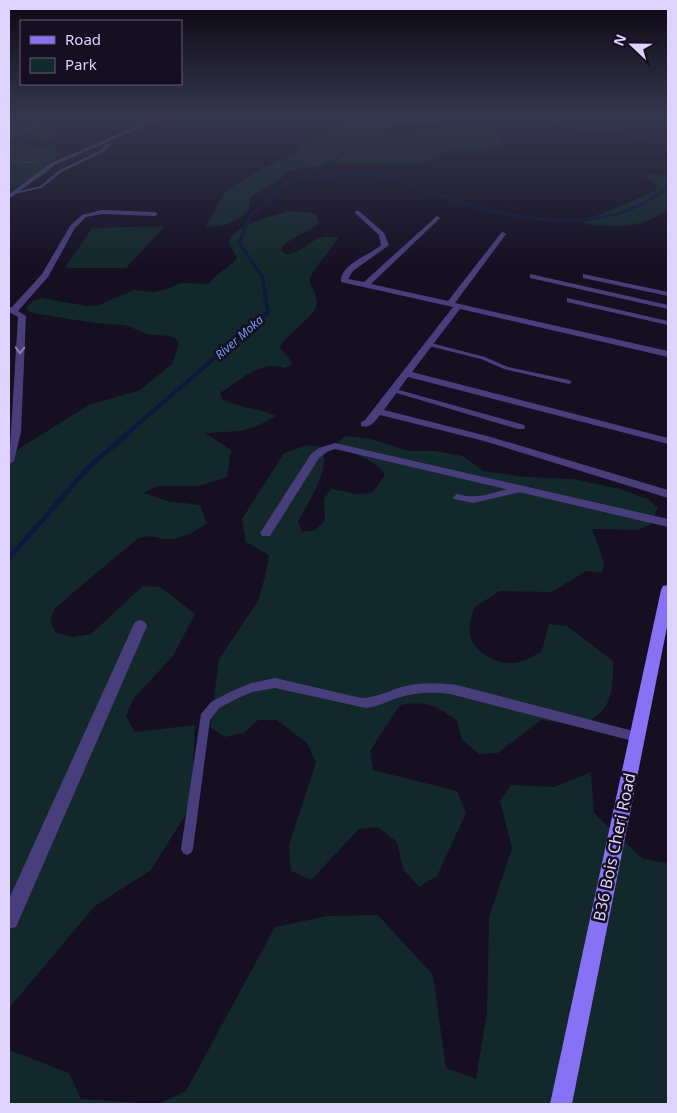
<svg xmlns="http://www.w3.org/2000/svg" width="677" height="1113" font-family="'Noto Sans',sans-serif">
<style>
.green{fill:#13282a}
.water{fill:#0d183c}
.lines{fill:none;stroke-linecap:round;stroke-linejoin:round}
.stream-far3{stroke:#0d183c;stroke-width:2.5}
.stream-far2{stroke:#0d183c;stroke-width:3}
.stream-far1{stroke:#0d183c;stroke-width:4}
.stream{stroke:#0d183c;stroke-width:5}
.path{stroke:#38a1aa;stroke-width:1;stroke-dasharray:1 2;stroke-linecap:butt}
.service{fill:#493e7c;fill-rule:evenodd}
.minor{fill:#493e7c;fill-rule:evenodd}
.secondary{fill:#8771f4;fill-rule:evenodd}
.oneway{stroke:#8c81b6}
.labels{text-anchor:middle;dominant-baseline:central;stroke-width:5;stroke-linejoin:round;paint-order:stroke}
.far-water-label{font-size:12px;font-style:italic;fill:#69a0f3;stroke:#150f21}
.near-street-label{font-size:16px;fill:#ddd3fc;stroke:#150f21}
</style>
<rect width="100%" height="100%" fill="#150f21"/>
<g class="green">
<path d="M305,115H448C439,126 417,121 404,124C399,125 394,127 389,129L386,135L422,131H452L475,124L500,127L497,137L503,145L448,151L427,162L412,165L336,163L288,171L277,181L251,196L248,211C233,224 226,226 206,227L223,195L229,189L259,170L296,153L304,145L334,126L323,119Z"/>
<path d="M35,122L51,124L47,130L59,133C47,142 38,142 26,135L9,138V124Z"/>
<polygon points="9,145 59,150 62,151 47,167 50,171 35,181 17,186 9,190"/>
<path d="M643,174L668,175V210C661,213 654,219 647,221C626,229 603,226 582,223L589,218L602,214L655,191L657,186Z"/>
<path d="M292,211L312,213L316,215L319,223C307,234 289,236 281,250L285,254C306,255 312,230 338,238C329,253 316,264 309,280C311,286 317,296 317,302C316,318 285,334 280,347L293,364L285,368C259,360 241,380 220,393L222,399C239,408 259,408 276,416C248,433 237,431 205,433L231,450L227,477L200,486H157L144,493L167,501L200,505L207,523C196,532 178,541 163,539C149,536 152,535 137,539L55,608L50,621L56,633L73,637L91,634L143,586L160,587L195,614L173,656L134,698L126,716L135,732L195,725L191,806L151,870L95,906L9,1008V461L17,450L89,405L140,390L172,364L179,344L176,339L168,336L147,334L125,325L95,323L38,314L30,312L26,308L31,302L41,298L87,306L99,305L134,290L154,292L164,290L180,283L209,284C216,273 229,268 237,258L229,243C232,225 276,214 292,211Z"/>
<polygon points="165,226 126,268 65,268 92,228"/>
<path d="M345,436L371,439L408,451H435L463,456L484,471L526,477L573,479L620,489L648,499L658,508L650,525L638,530L592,529L604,562L602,573L586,571L552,592L499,591L474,608C472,615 468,627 470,635C473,651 493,662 509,663C521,664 532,657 542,651L549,624L567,626L613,661C614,687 611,718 580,723C568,725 553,721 541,720L498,753L479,754L462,740L457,720C434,705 428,701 400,705L370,751L373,770L457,791L466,813L437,876L419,887L403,869L397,842L378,827L359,829L311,880L291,871L289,845L316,762L307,743L277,720H258L244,733L225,737L210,727L219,659L258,601L266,573L269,555L246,542L242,519L284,453L308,445L321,447C332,469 308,502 298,522L302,532L316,530L325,520L324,499L331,489L357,494L372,493L385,475C376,458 352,457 338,443Z"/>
<polygon points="591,772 594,813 643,859 668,863 668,1104 158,1104 186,1091 275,927 328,916 378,915 433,975 446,1068 476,1079 487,1012 489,917 512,848 500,801 511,785 554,787"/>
<polygon points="9,1050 69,1073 81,1099 157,1104 9,1104"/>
</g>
<path class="water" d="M540,115C549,115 554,118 563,120C584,125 606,123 627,130V132L617,133L565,127L538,117Z"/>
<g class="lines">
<g class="stream-far3">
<polyline points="614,131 668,144"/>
<polyline points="292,181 342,156 355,135 339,124 310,115"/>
<polyline points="274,195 286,183 352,173 391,177 437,195"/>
<polyline points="658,195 668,187"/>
</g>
<g class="stream-far2">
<path d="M434,193C499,218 600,239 660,193"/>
<polyline points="266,297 262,276 239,243 250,217 275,193"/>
</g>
<polyline class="stream-far1" points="131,430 268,312 265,296"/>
<polyline class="stream" points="9,558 89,467 133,429"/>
<g class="path">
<polyline points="9,115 24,120 51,115"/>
<polyline points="9,138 43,123 51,115"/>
<polyline points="9,161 35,163"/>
</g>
<g class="service">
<polygon points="98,141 110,145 103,152 60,173 42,188 14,194 12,193 40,186 58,171 101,150 106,145 98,143"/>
<polygon points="427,342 485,357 508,367 569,380 572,382 569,384 504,369 481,359 425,345 424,344"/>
<polygon points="392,388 524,425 525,427 524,429 518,429 390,391 390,389"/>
<path d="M518,487L522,490L521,492L473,503L454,499L453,497L457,494C481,501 495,490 518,487Z"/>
<path d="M275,678L361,698C376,698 388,691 402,687C420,682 439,683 457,685L637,732L641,733L642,737L641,741L637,742L450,694C434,692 417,692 401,697C389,700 379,707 366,708L275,688L252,692L238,698L219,708L210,720L193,849L191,853L187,855L183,853L181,849L201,714L211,702L230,692L251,683Z"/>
</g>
<g class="minor">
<polygon points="163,115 168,115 55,165 9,199 9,194 51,163"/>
<polygon points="102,210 155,212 158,214 155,216 102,214 86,217 75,228 48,277 18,311 26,316 21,432 14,461 9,464 18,317 9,312 9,307 12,307 42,274 70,226 82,215"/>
<path d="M355,211H359L384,233L389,245L353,271L348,279L364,282L437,216L440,218L439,219L371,284L448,301L501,233L503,232L506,234L455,303L668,351V357L460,309L412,372L668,438V444L408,377L384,410L491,437L668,490V498L484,441L380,415C375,421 371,429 361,426V422L365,420L453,307L341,282C340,264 370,255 381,245L379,235L355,213Z"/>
<polygon points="530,274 668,305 668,309 530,278"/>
<polygon points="583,274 668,292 668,296 583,278"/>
<polygon points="567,298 668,321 668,325 567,302"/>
<polygon points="335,443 668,519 668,527 335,449 327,452 319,458 270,536 262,536 260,533 262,530 311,454 319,448"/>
<polygon points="140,620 145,622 147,626 16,927 9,929 9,899 133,626 135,622"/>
</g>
<polygon class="secondary" points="668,585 668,622 572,1104 550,1104 661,590 663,586"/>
</g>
<defs><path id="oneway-chevron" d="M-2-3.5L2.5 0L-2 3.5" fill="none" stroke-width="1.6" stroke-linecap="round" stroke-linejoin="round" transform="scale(1.25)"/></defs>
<use class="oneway" href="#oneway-chevron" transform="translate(20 350) rotate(92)"/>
<linearGradient id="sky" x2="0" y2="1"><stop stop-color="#0c0812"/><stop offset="0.43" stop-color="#35374e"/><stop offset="1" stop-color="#35374e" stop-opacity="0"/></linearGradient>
<rect width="677" height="270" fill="url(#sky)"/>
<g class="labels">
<g class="far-water-label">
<text transform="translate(239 337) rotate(-41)">River Moka</text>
</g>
<g class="near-street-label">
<text transform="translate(614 847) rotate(-78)">B36 Bois Cheri Road</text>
</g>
</g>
<rect width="677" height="1113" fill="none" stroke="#ddd3fc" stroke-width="20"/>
<rect x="20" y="20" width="162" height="65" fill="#150f21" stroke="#655d79"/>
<rect x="30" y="36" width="25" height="8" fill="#8771f4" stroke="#655d79"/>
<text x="65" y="45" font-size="15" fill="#ddd3fc">Road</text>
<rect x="30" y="58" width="25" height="15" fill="#13282a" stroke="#655d79"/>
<text x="65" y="70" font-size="15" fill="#ddd3fc">Park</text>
<g transform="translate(632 45) rotate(292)" stroke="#150f21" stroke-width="4" paint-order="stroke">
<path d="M0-4L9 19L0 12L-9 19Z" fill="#ddd3fc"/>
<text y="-8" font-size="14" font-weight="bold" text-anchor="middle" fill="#ddd3fc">N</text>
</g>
</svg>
